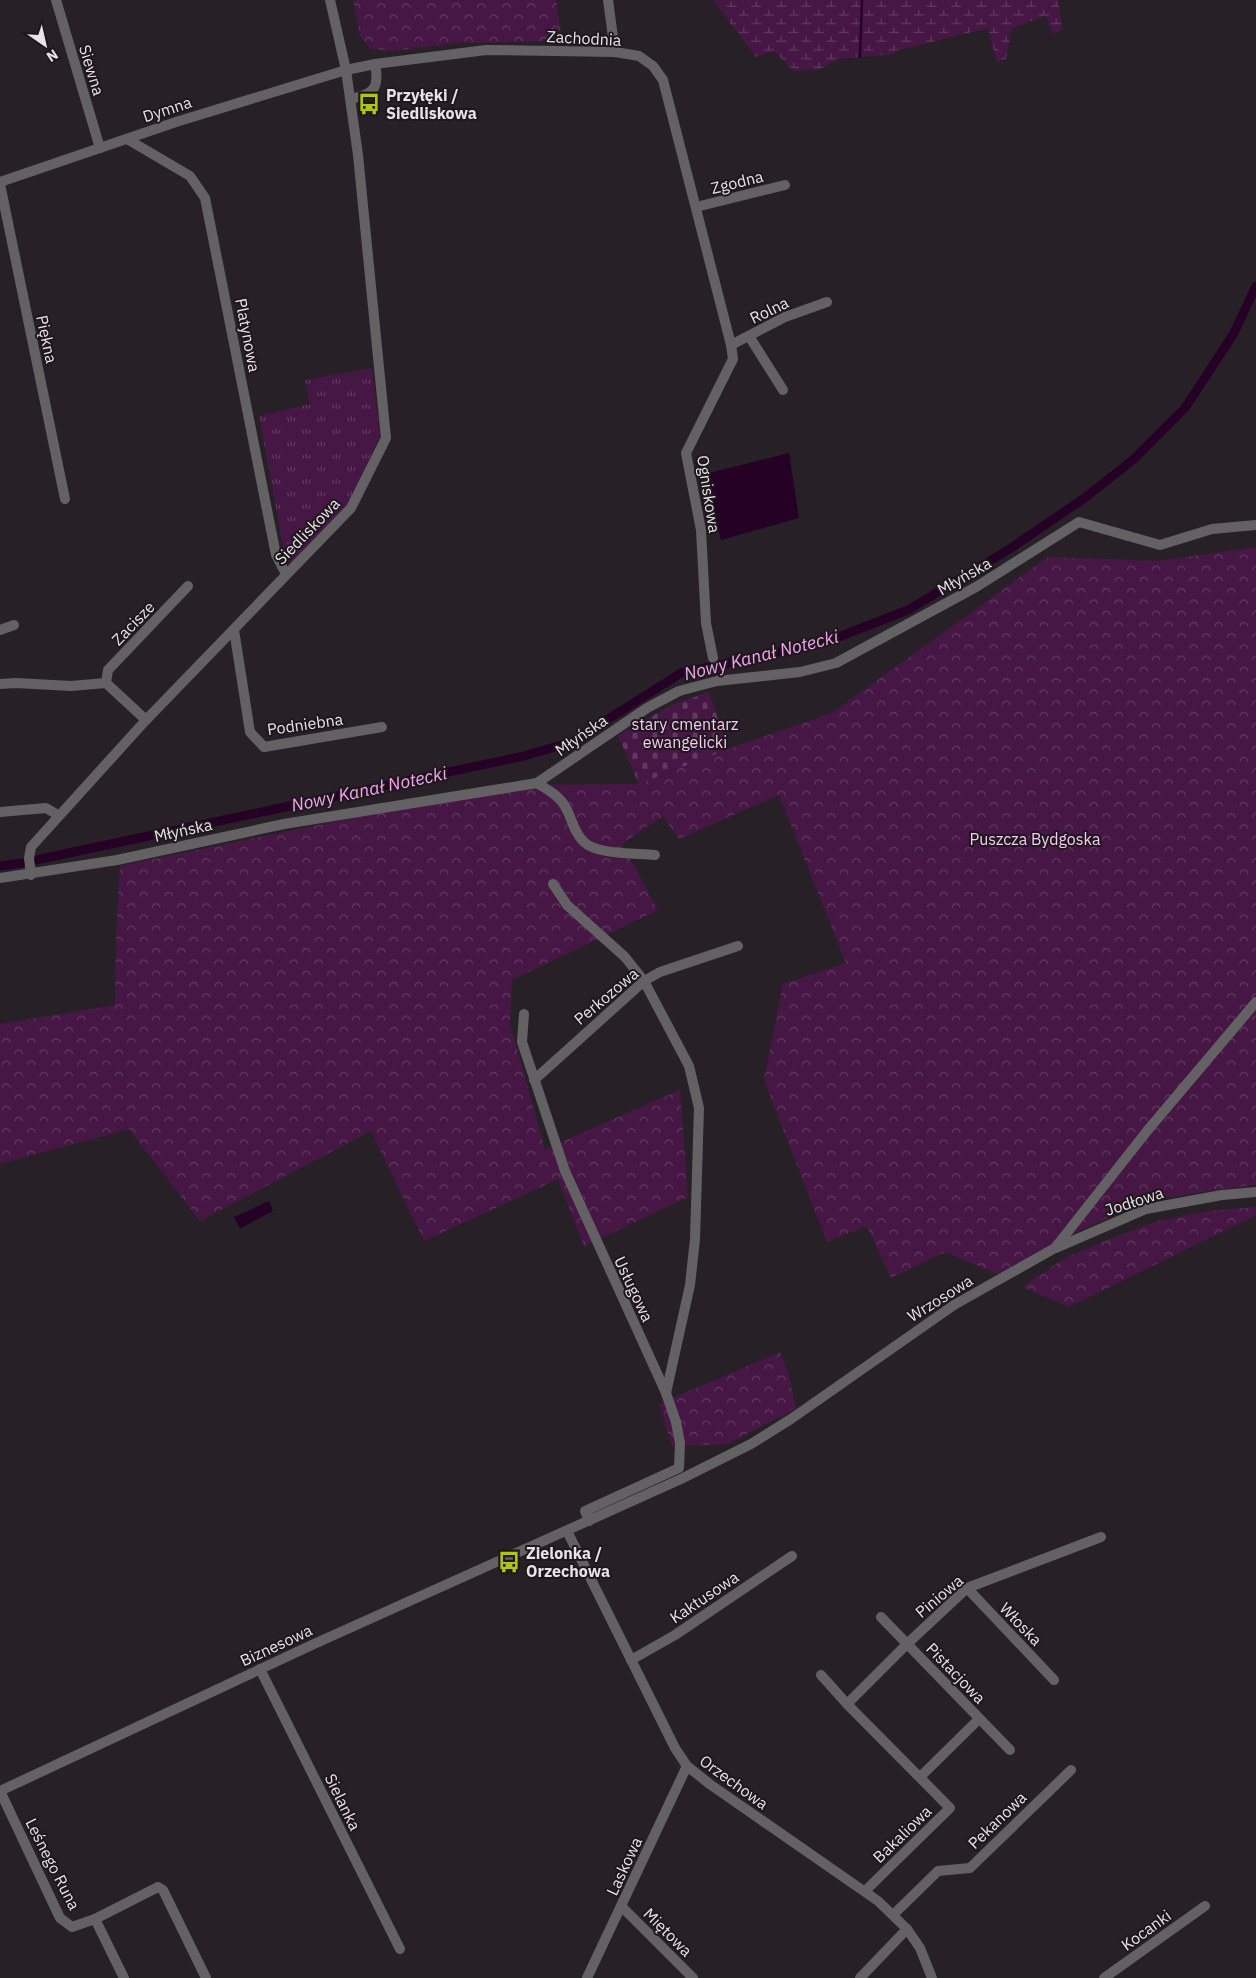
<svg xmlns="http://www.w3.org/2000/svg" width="1256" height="1978" font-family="'IBM Plex Sans',sans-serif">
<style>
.grass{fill:url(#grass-tufts)}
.forest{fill:url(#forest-crowns)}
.wetland{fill:url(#wetland-marsh)}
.cemetery{fill:url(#cemetery-stones)}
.water{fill:#260126}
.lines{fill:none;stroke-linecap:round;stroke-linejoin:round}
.stream{stroke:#260126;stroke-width:2.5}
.canal{stroke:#260126;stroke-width:9}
.minor{stroke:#646164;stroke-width:10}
.labels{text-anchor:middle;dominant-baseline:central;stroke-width:4;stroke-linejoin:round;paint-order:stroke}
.street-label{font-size:16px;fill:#e8e3e7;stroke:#1e181d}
.poi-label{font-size:16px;font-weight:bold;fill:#e8e3e7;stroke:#1e181d;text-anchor:start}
.park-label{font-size:16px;fill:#f8c7f5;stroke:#1e181d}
.water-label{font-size:18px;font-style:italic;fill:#f3a3ef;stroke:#1e181d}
</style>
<defs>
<pattern id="grass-tufts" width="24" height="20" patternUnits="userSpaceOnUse" patternTransform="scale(1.25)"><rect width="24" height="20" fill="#461745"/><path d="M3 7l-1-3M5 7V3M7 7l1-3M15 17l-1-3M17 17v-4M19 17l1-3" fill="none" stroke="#613960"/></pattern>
<pattern id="forest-crowns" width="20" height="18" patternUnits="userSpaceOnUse" patternTransform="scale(1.25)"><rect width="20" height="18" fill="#461745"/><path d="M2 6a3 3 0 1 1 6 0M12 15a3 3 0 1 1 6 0" fill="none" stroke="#613960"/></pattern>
<pattern id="wetland-marsh" width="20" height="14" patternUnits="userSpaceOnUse" patternTransform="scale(1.25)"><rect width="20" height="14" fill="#461745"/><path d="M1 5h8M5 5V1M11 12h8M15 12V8" fill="none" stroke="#613960"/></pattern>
<pattern id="cemetery-stones" width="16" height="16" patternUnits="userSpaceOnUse" patternTransform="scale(1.25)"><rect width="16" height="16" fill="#461745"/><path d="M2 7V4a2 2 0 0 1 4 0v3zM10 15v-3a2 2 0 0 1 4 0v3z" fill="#613960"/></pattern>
</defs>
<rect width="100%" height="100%" fill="#272127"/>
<polygon class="grass" points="372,368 380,436 348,504 291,563 286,561 259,416 310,404 305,380"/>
<g class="forest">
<polygon points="353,0 556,0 562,41 457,43 393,51 371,49 360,36"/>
<path d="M1256,547V1185C1215,1190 1171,1194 1132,1208C1084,1226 1043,1250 999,1275L945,1252L891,1278L867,1226L827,1242L764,1080L783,984L846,963L779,795L679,839L663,816L622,844L658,910L512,980L510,1024L545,1149L680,1090L688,1197L584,1246L558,1179L424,1241L371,1131L200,1221L129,1129L0,1164V1024L115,1005L116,938L120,866L510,785L639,784L728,749L832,713L1048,557L1158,561Z"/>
<polygon points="1256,1207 1256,1215 1069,1307 1023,1287 1063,1259 1112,1238 1158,1221 1208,1211"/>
<polygon points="780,1352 787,1369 796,1408 728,1444 672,1446 659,1404"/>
</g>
<polygon class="wetland" points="713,0 1058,0 1063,30 1053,34 1046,16 1012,28 1006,59 997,62 988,28 895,51 895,54 838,59 820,69 794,71 774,51 756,57"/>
<polygon class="cemetery" points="709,692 728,749 639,784 618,735 674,704"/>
<g class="water">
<polygon points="789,453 799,518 721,540 705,474"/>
<polygon points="269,1201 273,1211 241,1228 239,1227 234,1217"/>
</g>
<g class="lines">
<polyline class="stream" points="860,57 862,0"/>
<g class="canal">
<polyline points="36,860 524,756 572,742 681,673 823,643 908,610 1008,550 1086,497 1134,459 1185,408 1234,333 1256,286"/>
<polyline points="0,866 22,863"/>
</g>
<g class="minor">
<polyline points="56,0 100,148"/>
<polyline points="608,0 615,52"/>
<path d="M351,99C373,94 380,89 375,64"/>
<polyline points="127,139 190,176 205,198 276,555 286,574"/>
<polyline points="0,182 176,122 346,70 375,64 486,50 615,52 639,56 653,66 663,80 731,345 785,317 827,302"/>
<polyline points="0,184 65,499"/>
<polyline points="696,207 785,185"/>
<polyline points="749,336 783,390"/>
<polyline points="0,630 14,625"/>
<polyline points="234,630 250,732 264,747 382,727"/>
<polyline points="713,658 706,623 701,530 686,453 733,359 731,345"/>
<polyline points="0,684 16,683 71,686 106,683"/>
<polyline points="146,720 106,683 108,670 188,586"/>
<path d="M537,783C548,790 560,796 566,808C572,819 574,833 584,842C597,855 637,853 655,855"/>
<polyline points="0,812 46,808 58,815"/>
<polyline points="31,875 29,858 31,847 146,720 351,508 386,438 358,155 346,70 330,0"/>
<polyline points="0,878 117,860 284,824 537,783 647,708 679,691 717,681 800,672 836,663 976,587 1079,522 1160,545 1212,529 1256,525"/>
<polyline points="553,884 567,905 625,957 644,981 689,1066 699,1108 695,1239 690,1285 666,1393"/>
<polyline points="524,1014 522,1042 565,1171 666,1393 676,1422 680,1443 679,1468 585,1511 589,1521"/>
<polyline points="534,1080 644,981 660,972 738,946"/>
<polyline points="1056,1248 1146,1209 1222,1195 1256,1192"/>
<polyline points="567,1531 675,1748 687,1766 711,1785 878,1901 907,1929 920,1948 932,1978"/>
<polyline points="967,1588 1054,1680"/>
<polyline points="881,1617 1010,1750"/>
<polyline points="631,1660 675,1635 792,1556"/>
<polyline points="260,1669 400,1949"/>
<polyline points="821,1675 847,1704 950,1808 865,1891"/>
<polyline points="847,1704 907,1644 967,1588 1101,1537"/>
<polyline points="920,1777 979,1719"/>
<polyline points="0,1791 314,1644 681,1479 751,1444 791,1419 954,1305 1055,1248 1147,1131 1256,1002"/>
<polyline points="0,1791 60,1918 72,1927 95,1919 124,1978"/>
<polyline points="622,1907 693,1978"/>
<polyline points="893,1915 938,1871 970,1868 1071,1770"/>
<polyline points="95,1919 158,1887 163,1890 206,1978"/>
<polyline points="587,1978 687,1766"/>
<polyline points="860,1978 907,1929"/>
<polyline points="1104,1978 1205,1906"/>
</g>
</g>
<defs>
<g id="bus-bare" transform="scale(1.725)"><path d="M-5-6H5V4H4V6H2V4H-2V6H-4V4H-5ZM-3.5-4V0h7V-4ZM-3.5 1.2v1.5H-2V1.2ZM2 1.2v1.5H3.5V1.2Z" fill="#adc60f" stroke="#1e181d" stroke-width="2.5" paint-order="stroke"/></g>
</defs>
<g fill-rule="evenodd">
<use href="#bus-bare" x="369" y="104"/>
<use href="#bus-bare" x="509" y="1562"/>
</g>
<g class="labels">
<g class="street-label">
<text transform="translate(584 38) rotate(3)">Zachodnia</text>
<text transform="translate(92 70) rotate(73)">Siewna</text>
<text transform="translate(167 109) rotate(-18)">Dymna</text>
<text transform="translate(737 182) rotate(-14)">Zgodna</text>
<text transform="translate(769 310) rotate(-26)">Rolna</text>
<text transform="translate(248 335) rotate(79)">Platynowa</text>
<text transform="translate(47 339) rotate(78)">Piękna</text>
<text transform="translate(709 494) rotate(81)">Ogniskowa</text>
<text transform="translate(307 531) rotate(-46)">Siedliskowa</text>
<text transform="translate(964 576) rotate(-30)">Młyńska</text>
<text transform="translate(133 623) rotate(-46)">Zacisze</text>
<text transform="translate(305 724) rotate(-8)">Podniebna</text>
<text transform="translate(581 735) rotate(-35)">Młyńska</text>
<text transform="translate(183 830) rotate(-12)">Młyńska</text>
<text transform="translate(606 996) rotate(-40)">Perkozowa</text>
<text transform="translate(1134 1201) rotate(-18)">Jodłowa</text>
<text transform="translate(634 1289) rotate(65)">Usługowa</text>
<text transform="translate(940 1298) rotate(-32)">Wrzosowa</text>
<text transform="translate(939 1596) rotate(-40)">Piniowa</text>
<text transform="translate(704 1597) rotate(-34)">Kaktusowa</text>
<text transform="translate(1021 1624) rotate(46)">Włoska</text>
<text transform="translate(276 1645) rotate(-25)">Biznesowa</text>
<text transform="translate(956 1673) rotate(46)">Pistacjowa</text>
<text transform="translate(734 1782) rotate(36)">Orzechowa</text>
<text transform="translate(343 1802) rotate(64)">Sielanka</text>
<text transform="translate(997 1820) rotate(-44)">Pekanowa</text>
<text transform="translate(902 1834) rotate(-44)">Bakaliowa</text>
<text transform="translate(53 1864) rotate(63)">Leśnego Runa</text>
<text transform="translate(624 1866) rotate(-65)">Laskowa</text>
<text transform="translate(1146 1930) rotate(-36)">Kocanki</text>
<text transform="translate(668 1932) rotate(45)">Miętowa</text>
</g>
<g class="poi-label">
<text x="386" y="95">Przyłęki /<tspan x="386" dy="18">Siedliskowa</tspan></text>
<text x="526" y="1553">Zielonka /<tspan x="526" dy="18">Orzechowa</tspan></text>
</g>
<g class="park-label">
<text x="685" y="724">stary cmentarz<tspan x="685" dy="18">ewangelicki</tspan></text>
<text x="1035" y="839">Puszcza Bydgoska</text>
</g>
<g class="water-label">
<text transform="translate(761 655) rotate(-14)">Nowy Kanał Notecki</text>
<text transform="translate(369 789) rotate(-12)">Nowy Kanał Notecki</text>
</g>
</g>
<g transform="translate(45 45) rotate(146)" stroke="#1e181d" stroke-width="4" paint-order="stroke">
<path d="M0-4L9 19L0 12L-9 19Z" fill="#e8e3e7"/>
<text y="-8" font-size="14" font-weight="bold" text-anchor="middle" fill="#e8e3e7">N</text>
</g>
</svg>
